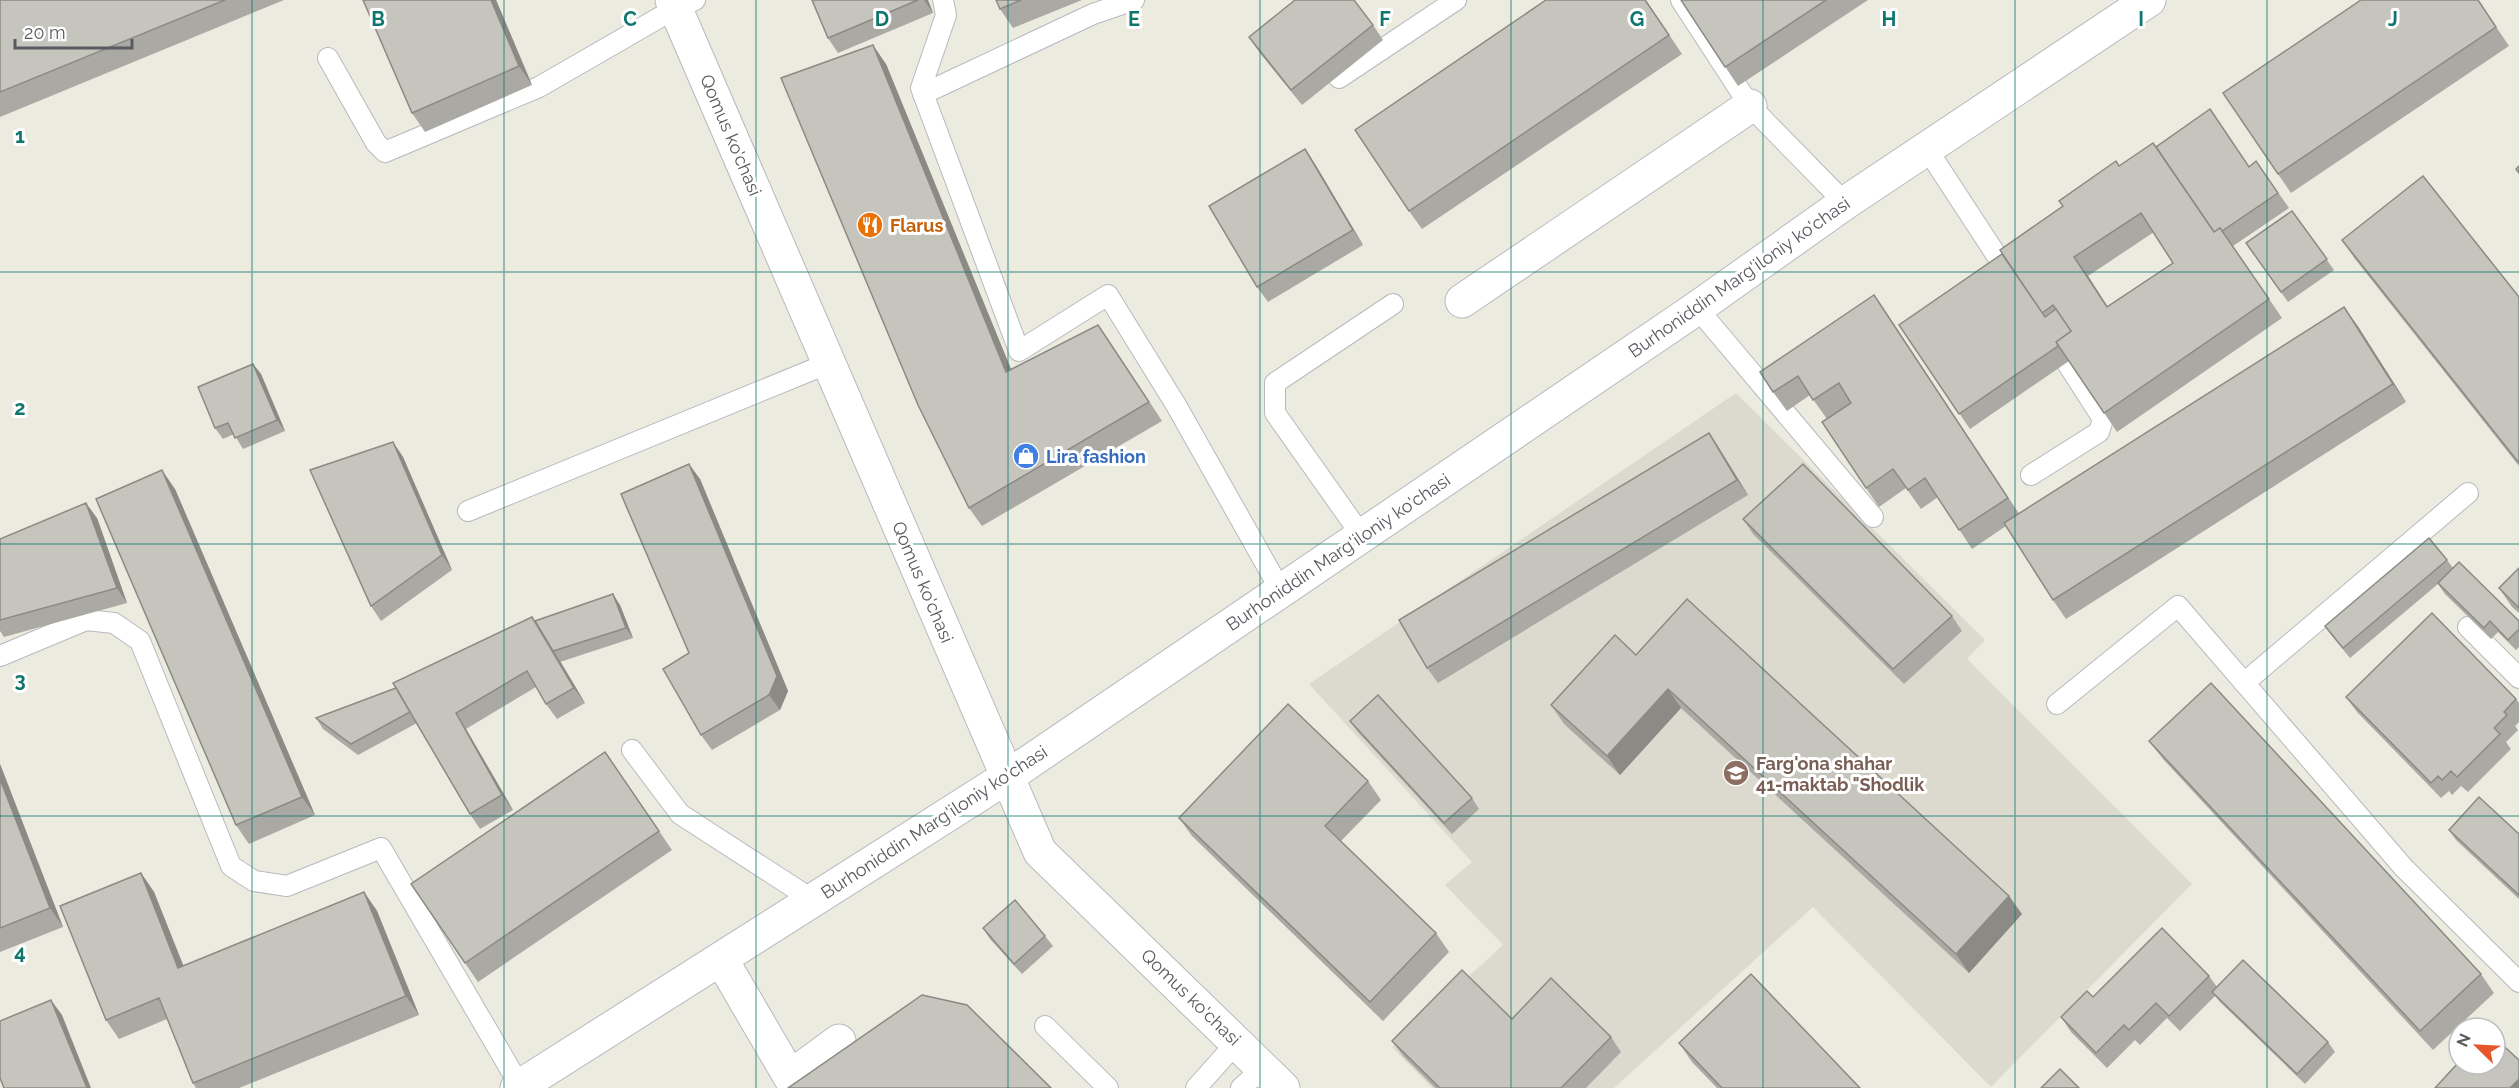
<svg xmlns="http://www.w3.org/2000/svg" width="2519" height="1088" font-family="Raleway,sans-serif">
<style>
.education{fill:#dcdace}
.lines{fill:none;stroke-linecap:round;stroke-linejoin:round}
.service-casing{stroke:#b8b9bf;stroke-width:22}
.minor-casing{stroke:#b8b9bf;stroke-width:35}
.tertiary-casing{stroke:#b8b9bf;stroke-width:35}
.service{stroke:#fff;stroke-width:20}
.minor{stroke:#fff;stroke-width:33}
.tertiary{stroke:#fff;stroke-width:33}
.wall{fill:#aaa9a3;fill-rule:evenodd}
.shaded-wall{fill:#8b8a84}
.building{fill:#c6c5bd;stroke:#8b8a84;stroke-width:1.5;fill-rule:evenodd}
.grid{fill:none;stroke:#0f766e;stroke-width:1.5;stroke-opacity:0.55}
.labels{text-anchor:middle;dominant-baseline:central;stroke-width:6;stroke-linejoin:round;paint-order:stroke}
.street-label{font-size:18px;fill:#595b61;stroke:#fff}
.food-label{font-size:18px;font-weight:bold;fill:#c56008;stroke:#fff;text-anchor:start}
.shop-label{font-size:18px;font-weight:bold;fill:#366cbe;stroke:#fff;text-anchor:start}
.education-label{font-size:18px;font-weight:bold;fill:#785e54;stroke:#fff;text-anchor:start}
.grid-label{font-size:20px;text-anchor:middle;font-weight:bold;fill:#0f766e;stroke:#fff;stroke-width:6;stroke-linejoin:round;paint-order:stroke}
</style>
<rect width="100%" height="100%" fill="#ecebe0"/>
<polygon class="education" points="1736,393 1985,640 1967,659 2192,884 1991,1087 1813,907 1614,1088 1432,1088 1392,1047 1503,945 1445,885 1472,862 1309,684"/>
<g class="lines">
<g class="service-casing">
<g id="service">
<polyline points="943,0 946,15 921,88 1019,351 1108,295 1176,405 1281,591"/>
<polyline points="1681,0 1750,106 1845,203"/>
<polyline points="328,58 376,143 385,152 539,87 676,8 695,0"/>
<polyline points="1339,78 1456,0"/>
<polyline points="923,94 1093,14 1134,0"/>
<polyline points="1927,149 2008,273"/>
<polyline points="1697,308 1873,517"/>
<polyline points="2031,475 2099,432 2103,419 2067,363"/>
<polyline points="468,511 829,363"/>
<polyline points="1362,536 1275,413 1275,383 1393,304"/>
<polyline points="2468,627 2519,678"/>
<polyline points="0,656 86,620 114,623 140,641 231,866 254,881 287,886 381,848 520,1086"/>
<polyline points="2244,683 2468,493"/>
<polyline points="2057,704 2178,606 2404,868 2519,982"/>
<polyline points="632,750 680,814 813,900"/>
<polyline points="1045,1026 1108,1088"/>
<polyline points="1196,1088 1237,1042"/>
<polyline points="1241,1088 1262,1069"/>
</g>
</g>
<g class="minor-casing">
<g id="minor">
<polyline points="672,0 1040,852 1283,1088"/>
<polyline points="1462,301 1750,106"/>
<polyline points="721,959 790,1077 839,1041"/>
</g>
</g>
<g class="tertiary-casing">
<polyline id="tertiary" points="517,1088 1007,777 1697,308 1845,203 2149,0"/>
</g>
<use href="#service" class="service"/>
<use href="#minor" class="minor"/>
<use href="#tertiary" class="tertiary"/>
</g>
<g class="wall">
<polygon points="0,0 284,0 0,117"/>
<polygon points="363,0 496,0 532,85 425,132 412,113"/>
<polygon points="812,0 928,0 933,13 838,53 828,38"/>
<polygon points="996,0 1082,0 1013,28 1000,9"/>
<polygon points="1546,0 1646,0 1682,54 1422,229 1409,211"/>
<polygon points="1681,0 1868,0 1738,86"/>
<polygon points="2478,0 2509,46 2291,193 2278,174"/>
<polygon points="1373,25 1383,40 1302,105 1259,52 1249,37"/>
<polygon points="886,64 1011,370 1098,325 1162,421 982,526 969,508"/>
<path d="M2156,147L2249,167L2256,161L2289,208L2233,246L2282,318L2117,432L2069,361L1970,429L1899,325L2002,254L2063,206L2119,166ZM2154,232L2173,263L2107,306L2088,276Z"/>
<polygon points="1315,164 1363,245 1268,302 1257,287"/>
<polygon points="2292,211 2334,270 2288,302 2246,243"/>
<polygon points="2342,240 2519,297 2519,466 2355,259"/>
<polygon points="1874,295 2019,514 2357,325 2406,402 2066,619 2053,600 2006,526 1972,549 1938,497 1921,509 1906,488 1879,507 1866,488 1827,419 1810,395 1787,411 1773,392"/>
<polygon points="253,364 261,374 285,431 243,449 234,434 223,439 215,428"/>
<polygon points="1709,433 1719,448 1748,495 1438,683 1427,668"/>
<polygon points="393,442 403,457 452,570 381,621 371,606"/>
<polygon points="700,479 788,691 780,710 712,750 701,735 689,653"/>
<polygon points="175,489 315,815 249,844 236,825"/>
<polygon points="97,518 127,603 4,637 0,631 0,539"/>
<polygon points="1743,519 1952,616 1962,631 1904,684 1753,534"/>
<polygon points="2447,560 2453,568 2519,621 2519,647 2516,650 2498,632 2491,639 2445,594 2438,584 2350,658 2332,636 2325,626"/>
<polygon points="2519,568 2519,613 2512,607 2499,588"/>
<polygon points="620,605 633,638 560,662 560,661 585,703 557,719 546,704 536,687 466,729 513,810 480,829 470,814 417,723 358,755 323,729 316,718 396,688 535,621"/>
<polygon points="1636,655 2022,914 1969,973 1681,708 1620,775 1564,724 1551,705"/>
<polygon points="2346,697 2516,699 2519,703 2519,722 2515,726 2518,730 2506,742 2511,749 2468,792 2461,786 2452,795 2449,791 2441,798 2357,712"/>
<polygon points="1350,721 1472,798 1479,809 1452,834 1357,731"/>
<polygon points="2149,741 2481,974 2494,993 2433,1050 2163,759"/>
<polygon points="605,752 672,850 478,982 465,963"/>
<polygon points="0,764 63,927 0,952"/>
<polygon points="1368,781 1381,800 1341,841 1436,933 1449,952 1383,1021 1192,836 1179,818"/>
<polygon points="2449,830 2519,834 2519,899 2456,840"/>
<polygon points="141,873 154,892 183,966 364,892 377,911 419,1015 239,1088 196,1088 193,1083 167,1019 119,1039 106,1020"/>
<polygon points="983,928 1045,936 1053,946 1022,974 990,939"/>
<polygon points="2209,976 2217,987 2328,1042 2335,1052 2305,1084 2220,1002 2215,996 2180,1031 2167,1018 2140,1045 2135,1040 2107,1068 2071,1032 2061,1017 2093,997"/>
<polygon points="1512,1019 1611,1037 1621,1052 1586,1088 1435,1088 1403,1056 1392,1041"/>
<polygon points="1679,1043 1860,1088 1717,1088 1692,1062"/>
</g>
<g class="shaded-wall">
<polygon points="491,0 496,0 532,85 519,66"/>
<polygon points="924,0 928,0 933,13"/>
<polygon points="873,45 886,64 1020,391 1006,372"/>
<polygon points="1305,149 1315,164 1363,245 1353,230"/>
<polygon points="2074,257 2088,276 2120,326 2107,307"/>
<polygon points="1874,295 1887,314 2021,517 2008,498"/>
<polygon points="2344,307 2357,325 2406,402 2393,384"/>
<polygon points="1098,325 1111,344 1162,421 1149,402"/>
<polygon points="253,364 261,374 285,431 277,420"/>
<polygon points="1709,433 1719,448 1748,495 1737,480"/>
<polygon points="393,442 403,457 452,570 442,555"/>
<polygon points="689,464 700,479 788,691 780,710 769,695"/>
<polygon points="162,470 175,489 315,815 302,797"/>
<polygon points="86,503 97,518 127,603 117,588"/>
<polygon points="613,594 620,605 633,638 626,628"/>
<polygon points="532,617 560,661 585,703 574,688"/>
<polygon points="1668,689 1681,708 1620,775 1607,756"/>
<polygon points="456,713 466,729 513,810 502,795"/>
<polygon points="0,764 63,927 50,908 0,779"/>
<polygon points="141,873 154,892 192,987 178,968"/>
<polygon points="364,892 377,911 419,1015 406,996"/>
<polygon points="2009,896 2022,914 1969,973 1956,954"/>
<polygon points="51,1000 62,1015 91,1088 87,1088"/>
<polygon points="2519,1079 2519,1088 2510,1088"/>
</g>
<g class="building">
<polygon points="0,0 225,0 0,92"/>
<polygon points="363,0 491,0 519,66 412,113"/>
<polygon points="812,0 918,0 828,38"/>
<polygon points="996,0 1021,0 1000,9"/>
<polygon points="1295,0 1354,0 1373,25 1291,90 1249,37"/>
<polygon points="1546,0 1645,0 1669,35 1409,211 1355,130"/>
<polygon points="1681,0 1826,0 1725,67"/>
<polygon points="2361,0 2478,0 2496,27 2278,174 2223,93"/>
<polygon points="873,45 1006,372 1098,325 1149,402 969,508 918,405 781,78"/>
<polygon points="2210,109 2249,167 2256,161 2278,193 2222,231 2220,228 2214,232 2156,147"/>
<path d="M2153,143L2214,232L2220,228L2269,299L2104,413L2056,342L2071,331L2053,305L2042,313L2000,250L2063,206L2059,201L2116,161L2119,166ZM2141,213L2173,263L2107,307L2074,257Z"/>
<polygon points="1305,149 1353,230 1257,287 1209,206"/>
<polygon points="2519,166 2519,173 2516,169"/>
<polygon points="2423,176 2519,297 2519,463 2342,240"/>
<polygon points="2292,211 2327,259 2281,292 2246,243"/>
<polygon points="2002,254 2045,317 2056,309 2071,331 2056,342 2058,346 1959,414 1899,325"/>
<polygon points="1874,295 2008,498 1959,530 1925,478 1908,490 1893,469 1866,488 1822,422 1851,403 1839,383 1813,400 1798,376 1773,392 1760,372"/>
<polygon points="2344,307 2393,384 2053,600 2004,523"/>
<polygon points="253,364 277,420 235,438 228,423 215,428 198,387"/>
<polygon points="1709,433 1737,480 1427,668 1399,620"/>
<polygon points="393,442 442,555 371,606 310,470"/>
<polygon points="689,464 777,676 769,695 701,735 663,669 689,653 621,494"/>
<polygon points="1803,464 1952,616 1893,669 1743,519"/>
<polygon points="162,470 302,797 236,825 96,499"/>
<polygon points="86,503 117,588 0,620 0,539"/>
<polygon points="2429,538 2447,560 2343,648 2325,626"/>
<polygon points="2459,562 2519,621 2519,629 2508,640 2490,621 2484,628 2438,583"/>
<polygon points="2519,568 2519,608 2499,588"/>
<polygon points="613,594 626,628 553,651 535,621"/>
<polygon points="1687,599 2009,896 1956,954 1668,689 1607,756 1551,705 1615,635 1636,655"/>
<polygon points="2432,613 2516,699 2504,712 2507,715 2494,728 2500,734 2457,777 2451,771 2442,780 2438,776 2431,783 2346,697"/>
<polygon points="532,617 574,688 546,704 527,671 456,713 502,795 470,814 393,683"/>
<polygon points="2211,683 2481,974 2420,1031 2149,741"/>
<polygon points="396,688 410,712 351,744 316,718"/>
<polygon points="1378,695 1472,798 1444,823 1350,721"/>
<polygon points="1288,704 1368,781 1325,826 1436,933 1370,1002 1179,818"/>
<polygon points="605,752 659,831 465,963 411,884"/>
<polygon points="0,779 50,908 0,928"/>
<polygon points="2479,797 2519,834 2519,895 2449,830"/>
<polygon points="141,873 178,968 364,892 406,996 193,1083 159,998 106,1020 60,906"/>
<polygon points="1015,900 1045,936 1014,964 983,928"/>
<polygon points="2162,928 2209,976 2169,1016 2156,1003 2129,1030 2124,1025 2096,1053 2061,1017 2087,991 2093,997"/>
<polygon points="2243,960 2328,1042 2297,1074 2212,992"/>
<polygon points="1462,970 1512,1019 1551,978 1611,1037 1561,1088 1440,1088 1392,1041"/>
<polygon points="1751,974 1860,1088 1722,1088 1679,1043"/>
<polygon points="922,995 967,1005 1051,1088 788,1088"/>
<polygon points="51,1000 87,1088 4,1088 0,1078 0,1021"/>
<polygon points="2495,1038 2519,1060 2519,1079 2510,1088 2435,1088 2459,1062 2459,1064 2495,1064"/>
<polygon points="2060,1069 2079,1088 2041,1088"/>
</g>
<path class="grid" d="M252,0V1088M504,0V1088M756,0V1088M1008,0V1088M1260,0V1088M1511,0V1088M1763,0V1088M2015,0V1088M2267,0V1088M0,272H2519M0,544H2519M0,816H2519"/>
<defs>
<g id="restaurant-disc" transform="scale(1.35)"><circle r="9.5" fill="#e8710a" stroke="#fff"/><path d="M-5-6h1v4h1v-4h1v4h1v-4h1v5L-1.5 .5V6h-2V.5L-5-1ZM5-6V6H3V1.5H1.5Q1.5-4 5-6Z" fill="#fff"/></g>
<g id="shop-disc" transform="scale(1.35)"><circle r="9.5" fill="#3f7fe0" stroke="#fff"/><path d="M-5-2.5h2.3a2.7 3.5 0 0 1 5.4 0H5L5.5 6h-11ZM-1.5-2.5h3a1.5 2.3 0 0 0-3 0Z" fill="#fff"/></g>
<g id="school-disc" transform="scale(1.35)"><circle r="9.5" fill="#8d6e63" stroke="#fff"/><path d="M0-5L7-2L0 1L-7-2ZM-4 1L0 2.5L4 1V4Q0 6-4 4Z" fill="#fff"/></g>
</defs>
<g fill-rule="evenodd">
<use href="#restaurant-disc" x="870" y="225"/>
<use href="#shop-disc" x="1026" y="456"/>
<use href="#school-disc" x="1736" y="773"/>
</g>
<g class="labels">
<g class="street-label">
<text transform="translate(731 135) rotate(67)">Qomus ko'chasi</text>
<text transform="translate(1739 277) rotate(-35)">Burhoniddin Marg'iloniy ko'chasi</text>
<text transform="translate(1338 552) rotate(-34)">Burhoniddin Marg'iloniy ko'chasi</text>
<text transform="translate(923 582) rotate(67)">Qomus ko'chasi</text>
<text transform="translate(934 822) rotate(-33)">Burhoniddin Marg'iloniy ko'chasi</text>
<text transform="translate(1191 997) rotate(44)">Qomus ko'chasi</text>
</g>
<g class="food-label">
<text x="890" y="225">Flarus</text>
</g>
<g class="shop-label">
<text x="1046" y="456">Lira fashion</text>
</g>
<g class="education-label">
<text x="1756" y="763">Farg'ona shahar<tspan x="1756" dy="21">41-maktab "Shodlik</tspan></text>
</g>
</g>
<g class="grid-label">
<text x="378" y="26">B</text>
<text x="630" y="26">C</text>
<text x="882" y="26">D</text>
<text x="1134" y="26">E</text>
<text x="1385" y="26">F</text>
<text x="1637" y="26">G</text>
<text x="1889" y="26">H</text>
<text x="2141" y="26">I</text>
<text x="2393" y="26">J</text>
<text x="20" y="143">1</text>
<text x="20" y="415">2</text>
<text x="20" y="687">3</text>
<text x="20" y="959">4</text>
</g>
<g transform="translate(2477 1046) rotate(294)"><circle r="28" fill="#ffffff" stroke="#bdbdc0" stroke-width="1.5"/>
<path d="M0-4.5L10 22L0 15L-10 22Z" fill="#e7562b"/>
<text y="-9" font-size="16" font-weight="bold" text-anchor="middle" fill="#595b61">N</text>
</g>
<path d="M15 39v9h117v-9" fill="none" stroke="#595b61" stroke-width="3"/>
<text x="24" y="39" font-size="18" fill="#595b61" stroke="#ffffff" stroke-width="4.5" paint-order="stroke">20 m</text>
</svg>
